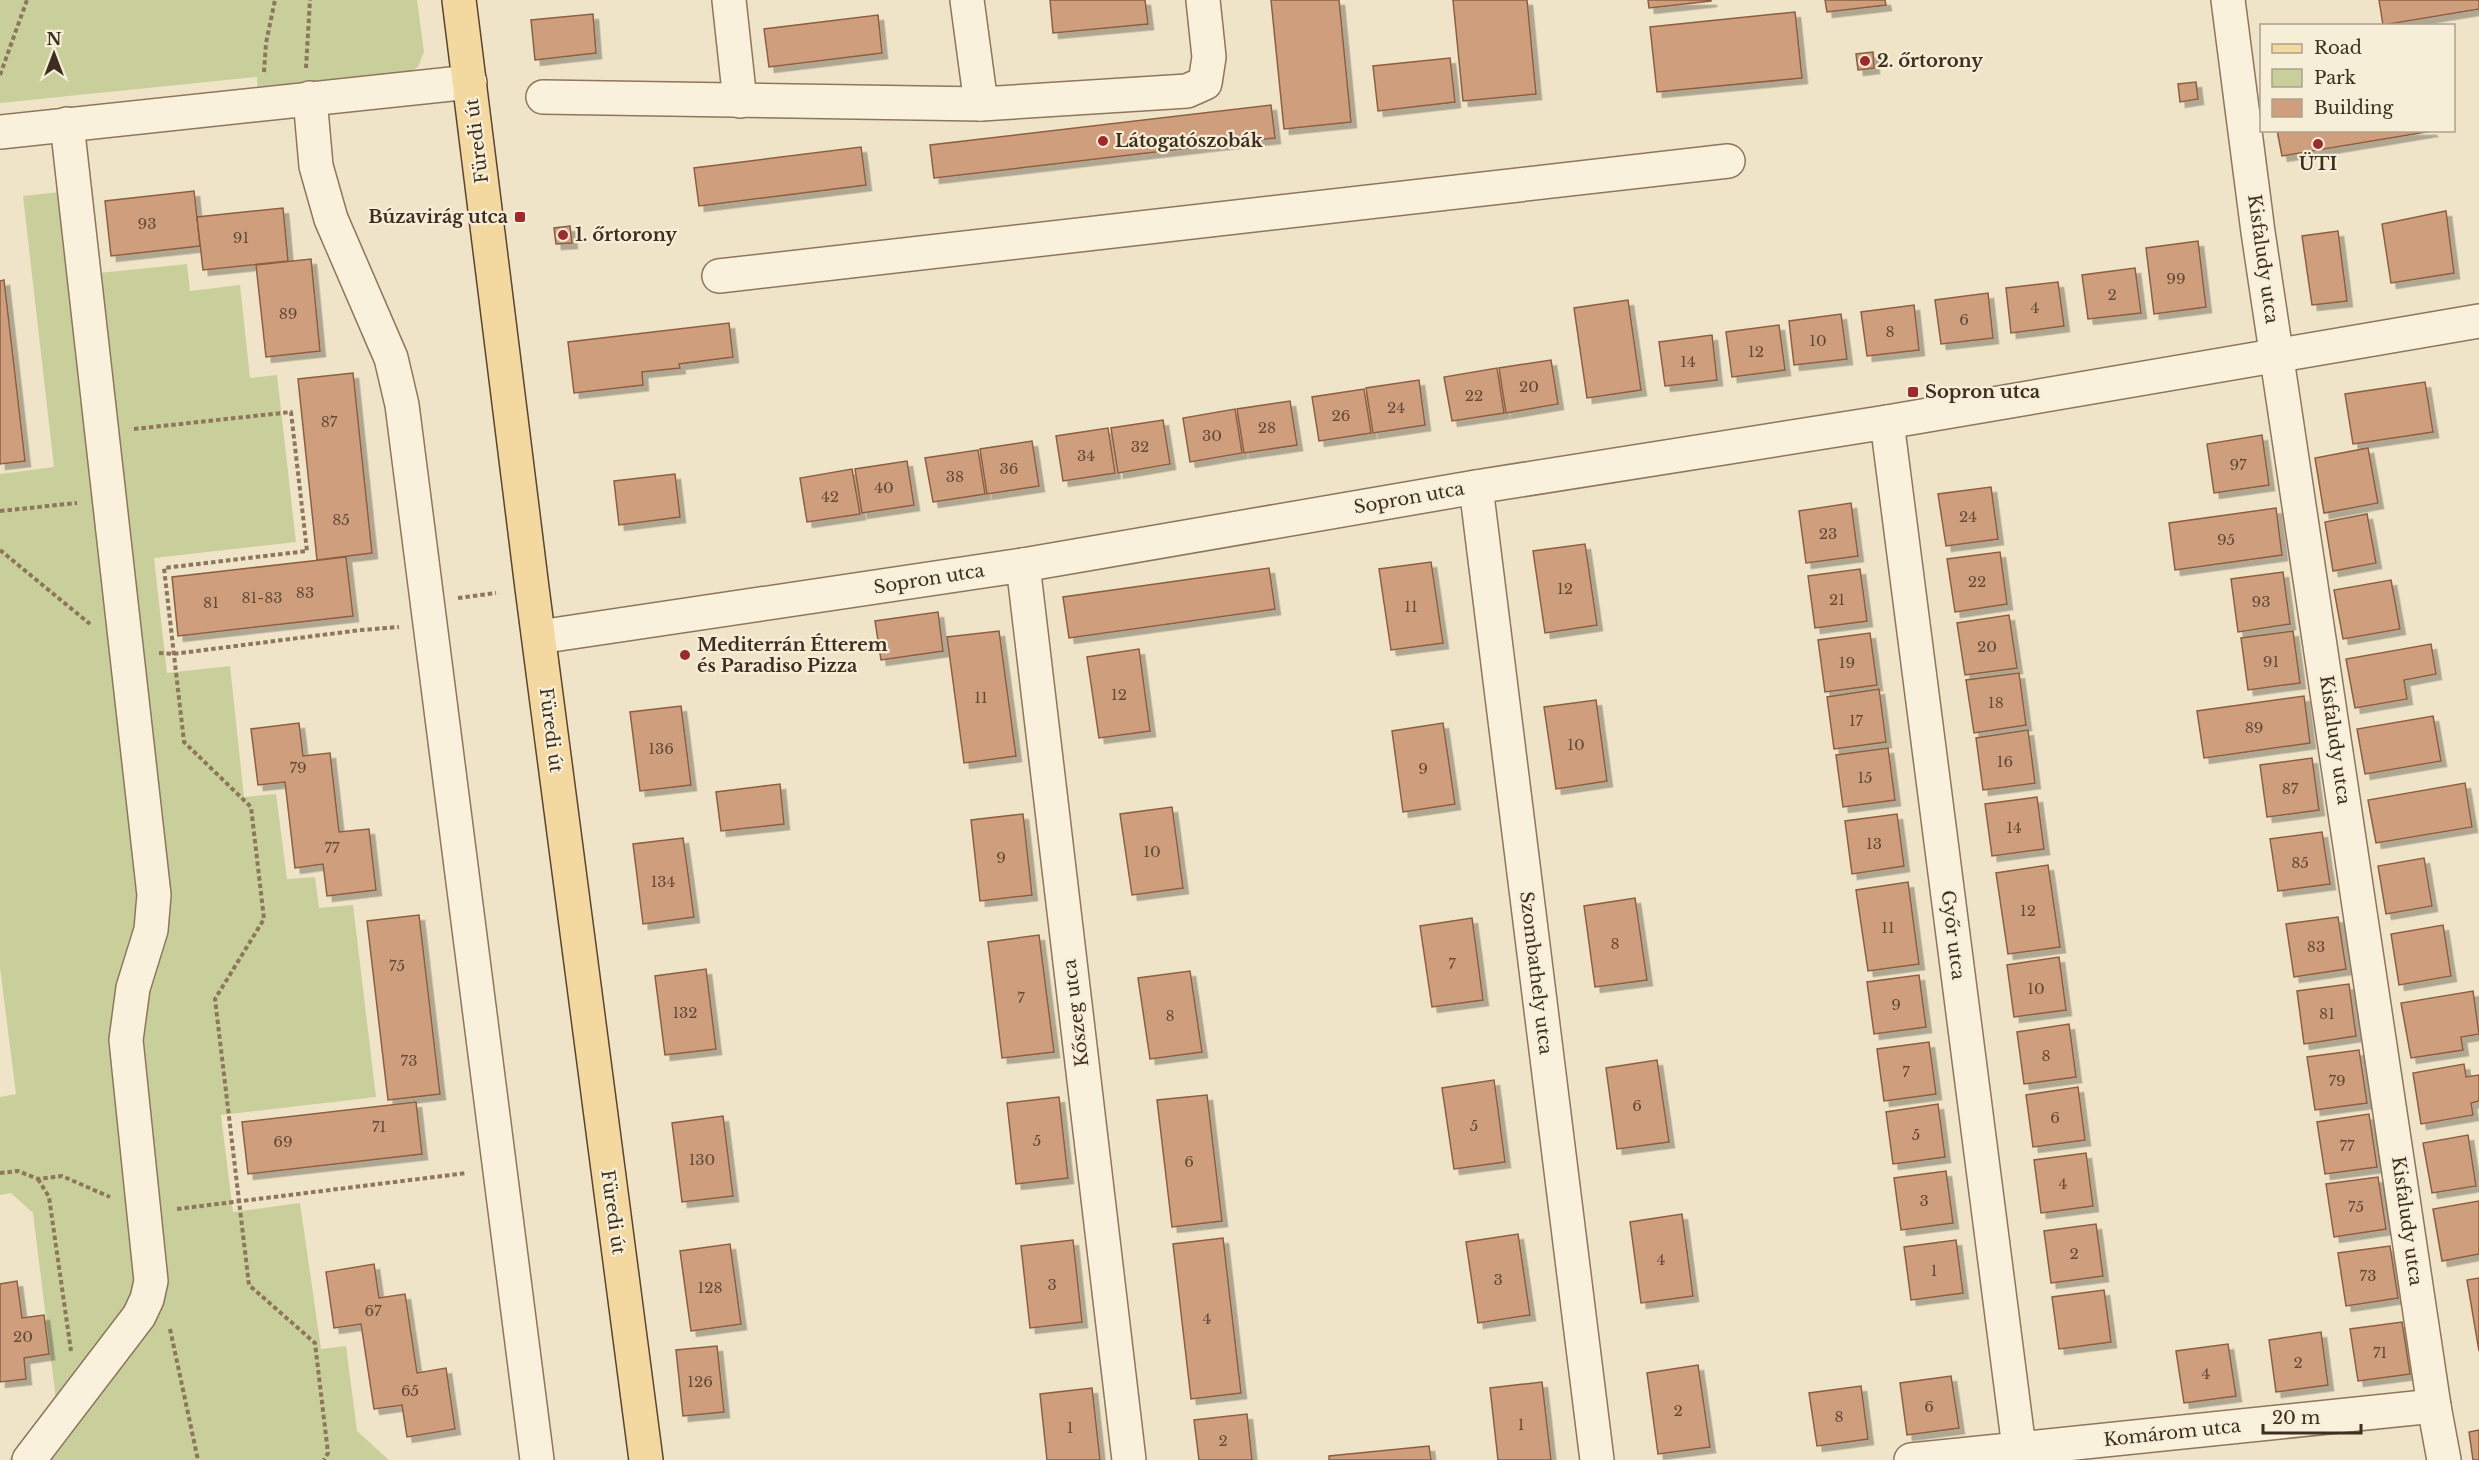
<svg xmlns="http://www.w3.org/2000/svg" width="2479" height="1460" font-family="'Libre Baskerville',serif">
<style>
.green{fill:#c9cf9b}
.building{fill:#cf9f7d;stroke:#8d5f41;stroke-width:1.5;filter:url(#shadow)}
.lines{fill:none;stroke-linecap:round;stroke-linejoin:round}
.minor-casing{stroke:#8d765c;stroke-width:36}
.major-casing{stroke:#5b4430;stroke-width:36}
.path{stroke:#8d765c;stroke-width:4;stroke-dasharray:4.5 3;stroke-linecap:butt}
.minor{stroke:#faf1dc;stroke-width:33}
.major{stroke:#f3d9a0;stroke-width:33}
.poi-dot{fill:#9e2a2b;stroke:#f7eed8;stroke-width:2}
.labels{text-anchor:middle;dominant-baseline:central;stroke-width:4.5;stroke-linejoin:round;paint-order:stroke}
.number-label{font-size:15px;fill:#624a37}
.poi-label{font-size:18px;font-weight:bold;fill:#3d2e20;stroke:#f7eed8;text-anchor:start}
.street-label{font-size:18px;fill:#3d2e20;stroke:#f7eed8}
</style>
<defs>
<filter id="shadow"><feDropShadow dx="5.5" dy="5.5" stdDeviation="0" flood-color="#0004"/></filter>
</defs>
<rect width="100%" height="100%" fill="#f0e4c8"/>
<g class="green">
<polygon points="0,0 417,0 424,52 418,67 401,78 258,94 257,77 0,103"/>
<polygon points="88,189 99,273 187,264 190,291 240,285 250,378 277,375 296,542 154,558 167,673 230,666 244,797 276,794 287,879 315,877 319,908 353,905 376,1097 221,1115 233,1212 300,1203 321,1349 346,1346 357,1431 389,1460 9,1460 56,1400 33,1213 11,1193 0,1195 0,1097 16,1094 0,968 0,474 54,467 23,196"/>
</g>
<g class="building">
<polygon points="1050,0 1145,0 1148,24 1053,33"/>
<polygon points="1271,0 1339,0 1351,122 1284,129"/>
<polygon points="1453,0 1527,0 1536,94 1463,101"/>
<polygon points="1648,0 1711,0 1711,1 1649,8"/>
<polygon points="1825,0 1885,0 1886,5 1827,12"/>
<polygon points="2379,0 2479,0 2479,9 2383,25"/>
<polygon points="1795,12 1802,78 1657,92 1650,27"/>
<polygon points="593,14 596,53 535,60 531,20"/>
<polygon points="878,15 882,53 769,67 764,29"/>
<polygon points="1873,52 1874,68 1858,70 1856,54"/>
<polygon points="1450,58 1455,102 1378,111 1373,66"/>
<polygon points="2196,82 2198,99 2180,102 2178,84"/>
<polygon points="1271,105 1275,138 934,178 930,145"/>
<polygon points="2277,130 2431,130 2432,131 2282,156"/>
<polygon points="861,147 866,185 699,206 694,168"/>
<polygon points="194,191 200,246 111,256 105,201"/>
<polygon points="283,208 288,261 203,270 197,217"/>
<polygon points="2446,211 2454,273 2391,283 2382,224"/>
<polygon points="570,226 572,243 556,244 554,228"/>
<polygon points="2338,231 2347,301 2312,305 2302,236"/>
<polygon points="2198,241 2206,307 2154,314 2146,248"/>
<polygon points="311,259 320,351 266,357 256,265"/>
<polygon points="2135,268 2141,313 2088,319 2082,275"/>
<polygon points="4,280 25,461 0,464 0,281"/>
<polygon points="2058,282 2064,326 2011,333 2006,288"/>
<polygon points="1988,293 1993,338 1941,344 1935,300"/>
<polygon points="1628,300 1641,390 1587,398 1574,308"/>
<polygon points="1914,305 1919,350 1867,356 1861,312"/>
<polygon points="1841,314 1847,359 1794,365 1789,321"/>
<polygon points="729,323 733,357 679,364 680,368 642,372 643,385 574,393 568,342"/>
<polygon points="1779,325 1785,370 1732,377 1726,332"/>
<polygon points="1712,335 1717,380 1665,386 1659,342"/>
<polygon points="1551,360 1558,404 1506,413 1499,368"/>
<polygon points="1497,368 1504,413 1452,421 1444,377"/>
<polygon points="353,373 372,553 317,560 298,379"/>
<polygon points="1419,380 1425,425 1373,433 1366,388"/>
<polygon points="2425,382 2433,432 2353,444 2345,394"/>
<polygon points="1364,389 1371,433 1319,441 1312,397"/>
<polygon points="1290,401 1297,445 1244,453 1237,409"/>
<polygon points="1235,409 1242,453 1190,462 1183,418"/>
<polygon points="1163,420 1170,464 1118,473 1111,428"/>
<polygon points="1108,428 1115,473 1063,481 1056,436"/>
<polygon points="2262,435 2269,485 2214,493 2207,444"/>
<polygon points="1032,441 1039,486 987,494 980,449"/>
<polygon points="2368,448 2378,503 2324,513 2315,458"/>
<polygon points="978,450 985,494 933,502 925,458"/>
<polygon points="907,461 914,505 862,513 855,469"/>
<polygon points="852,469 860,514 807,522 800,478"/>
<polygon points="675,474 680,517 619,525 614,481"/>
<polygon points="1991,487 1998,539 1946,546 1938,494"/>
<polygon points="1851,503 1858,556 1806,563 1799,511"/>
<polygon points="2276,508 2282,555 2175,570 2169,523"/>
<polygon points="2367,514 2376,563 2333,571 2325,522"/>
<polygon points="1585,544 1597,625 1545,633 1533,551"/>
<polygon points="2000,552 2007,604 1955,612 1947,559"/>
<polygon points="346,557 353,616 178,636 172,577"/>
<polygon points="1431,562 1443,643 1391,650 1379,569"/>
<polygon points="1269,568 1275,609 1069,638 1063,597"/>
<polygon points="1860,569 1867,621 1815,628 1808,576"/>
<polygon points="2283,572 2290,624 2238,632 2231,579"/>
<polygon points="2391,580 2400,629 2343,639 2334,590"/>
<polygon points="938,612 943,651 881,660 875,621"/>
<polygon points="2009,615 2017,668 1965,675 1957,623"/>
<polygon points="999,631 1016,756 964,763 947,637"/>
<polygon points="2293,631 2300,683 2248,690 2241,638"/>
<polygon points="1870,633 1877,685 1825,692 1818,640"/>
<polygon points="2431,644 2436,674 2404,680 2407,699 2355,708 2346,659"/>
<polygon points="1139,649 1150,731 1099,738 1087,657"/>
<polygon points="2019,673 2026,725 1974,733 1966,680"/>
<polygon points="1879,689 1886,742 1834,749 1827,697"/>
<polygon points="2304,696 2310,743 2204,758 2197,711"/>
<polygon points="1596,700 1607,781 1556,789 1544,707"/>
<polygon points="681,706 691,785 640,791 630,712"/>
<polygon points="2433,716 2441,761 2365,774 2357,729"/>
<polygon points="299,723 303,756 330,753 339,832 369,829 376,890 327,896 323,864 295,868 285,782 258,785 251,729"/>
<polygon points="1443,723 1455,804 1403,812 1392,731"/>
<polygon points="2028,730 2035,783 1983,790 1976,738"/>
<polygon points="1888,748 1895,800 1843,807 1836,755"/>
<polygon points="2312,758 2319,810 2267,817 2260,765"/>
<polygon points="2465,783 2472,827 2376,843 2368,800"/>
<polygon points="780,784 784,824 721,831 716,792"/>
<polygon points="2037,797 2044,849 1992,856 1985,804"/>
<polygon points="1172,807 1183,888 1132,895 1120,814"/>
<polygon points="1023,814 1032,895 980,901 971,820"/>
<polygon points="1897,814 1904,866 1852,874 1845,821"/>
<polygon points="2322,832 2330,884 2278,891 2270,839"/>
<polygon points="683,838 694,917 643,924 633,844"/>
<polygon points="2424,858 2432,906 2386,914 2378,866"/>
<polygon points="2048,865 2060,947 2008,954 1996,873"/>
<polygon points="1908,882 1919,964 1868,971 1856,890"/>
<polygon points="1635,898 1647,980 1595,987 1584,906"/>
<polygon points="419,915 440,1094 388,1100 367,921"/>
<polygon points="2338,917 2346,969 2294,977 2286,924"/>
<polygon points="1472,918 1483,1000 1432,1007 1420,926"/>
<polygon points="2443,925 2451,976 2399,985 2391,934"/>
<polygon points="1039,935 1054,1052 1002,1058 988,942"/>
<polygon points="2059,957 2066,1010 2014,1017 2007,965"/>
<polygon points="706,969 716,1049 665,1055 655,976"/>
<polygon points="1190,971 1202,1052 1150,1059 1138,978"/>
<polygon points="1919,975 1926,1027 1874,1034 1867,982"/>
<polygon points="2349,984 2356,1036 2304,1044 2297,991"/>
<polygon points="2473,991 2479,1034 2461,1037 2463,1050 2411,1058 2401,1003"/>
<polygon points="2069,1024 2076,1077 2024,1084 2017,1032"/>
<polygon points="1929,1042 1936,1094 1884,1101 1877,1049"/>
<polygon points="2359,1050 2367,1103 2315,1110 2307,1057"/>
<polygon points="1657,1060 1669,1142 1617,1149 1606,1068"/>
<polygon points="2464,1064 2466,1077 2479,1075 2479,1101 2471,1103 2473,1115 2421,1124 2413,1073"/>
<polygon points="1494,1080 1505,1162 1454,1169 1442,1088"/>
<polygon points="2078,1087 2085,1140 2033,1147 2026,1095"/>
<polygon points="1207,1095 1222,1221 1172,1227 1157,1100"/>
<polygon points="1059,1097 1068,1178 1016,1184 1007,1103"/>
<polygon points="416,1102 422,1154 248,1174 242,1122"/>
<polygon points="1938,1104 1945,1157 1893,1164 1886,1112"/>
<polygon points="2369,1114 2377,1167 2325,1174 2317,1122"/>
<polygon points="723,1116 733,1196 682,1202 672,1123"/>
<polygon points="2468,1135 2476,1186 2432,1193 2423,1143"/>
<polygon points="2086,1153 2093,1206 2041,1213 2034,1160"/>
<polygon points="1946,1171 1953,1223 1901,1230 1894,1178"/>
<polygon points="2378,1177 2386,1229 2334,1237 2326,1184"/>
<polygon points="2479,1201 2479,1254 2442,1261 2433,1209"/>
<polygon points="1682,1214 1693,1296 1641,1303 1630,1222"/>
<polygon points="2096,1224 2103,1276 2051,1283 2044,1231"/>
<polygon points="1518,1234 1530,1315 1478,1323 1466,1242"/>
<polygon points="1223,1238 1241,1393 1191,1399 1173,1244"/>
<polygon points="1073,1240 1082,1322 1030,1328 1021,1246"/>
<polygon points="1956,1240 1963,1293 1911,1300 1904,1247"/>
<polygon points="730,1244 741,1324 691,1331 680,1251"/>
<polygon points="2390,1246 2398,1298 2346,1306 2338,1253"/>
<polygon points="374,1264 379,1298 405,1294 417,1373 446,1368 455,1429 407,1437 402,1405 374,1409 361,1324 334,1328 326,1272"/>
<polygon points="2479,1278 2479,1351 2467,1280"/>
<polygon points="17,1281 22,1318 44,1315 49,1354 24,1358 26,1379 0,1382 0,1284"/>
<polygon points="2104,1290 2111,1342 2059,1349 2052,1297"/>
<polygon points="2402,1322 2410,1374 2358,1381 2350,1329"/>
<polygon points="2321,1332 2328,1385 2276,1392 2269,1340"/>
<polygon points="2228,1344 2236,1396 2184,1403 2176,1351"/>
<polygon points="717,1346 724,1412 683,1416 676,1350"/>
<polygon points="1698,1365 1710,1447 1658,1454 1647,1373"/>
<polygon points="1951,1376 1959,1428 1907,1435 1900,1383"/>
<polygon points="1542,1382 1551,1460 1498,1460 1490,1388"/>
<polygon points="1861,1386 1868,1439 1817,1446 1809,1393"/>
<polygon points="1092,1388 1100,1460 1047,1460 1040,1394"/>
<polygon points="1247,1414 1252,1460 1199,1460 1194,1420"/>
<polygon points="2479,1430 2479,1460 2473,1460 2469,1432"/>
<polygon points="1429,1446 1431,1460 1329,1460 1329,1456"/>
</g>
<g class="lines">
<g class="minor-casing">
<g id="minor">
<polyline points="729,0 740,101"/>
<polyline points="2228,0 2258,232 2434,1406 2444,1460"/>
<polyline points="543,97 981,104 967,0"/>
<polyline points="310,98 316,166 331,219 391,358 402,405 537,1460"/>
<polyline points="981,104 1187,91 1205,83 1209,57 1203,0"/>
<polyline points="0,132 470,82"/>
<polyline points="719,276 1728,161"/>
<polyline points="1887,422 2019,1448"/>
<polyline points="1476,487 1597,1460"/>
<polyline points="1023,565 1129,1460"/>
<polyline points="539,637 1023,565 1476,487 1887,422 2479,321"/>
<polyline points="29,1460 139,1316 147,1299 151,1281 126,1040 133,988 151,930 154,895 67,124"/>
<polyline points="1911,1460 2434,1406"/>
</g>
</g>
<g class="major-casing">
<polyline id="major" points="459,0 532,588 646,1460"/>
</g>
<g class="path">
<polyline points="306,68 310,0"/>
<polyline points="264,72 266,43 275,0"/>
<polyline points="0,75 27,0"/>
<polyline points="134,429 291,412 307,551 164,568 184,742 251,807 264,919 215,999 249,1285 315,1343 328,1453 324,1460"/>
<polyline points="0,511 77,503"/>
<polyline points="0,550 90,624"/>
<polyline points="458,598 496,593"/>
<polyline points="159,653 173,654 361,630 399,627"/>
<polyline points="0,1173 18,1171 38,1179 62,1176 110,1197"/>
<polyline points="38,1179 49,1197 71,1351"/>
<polyline points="177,1209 467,1173"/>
<polyline points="170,1329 198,1460"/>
</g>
<use href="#minor" class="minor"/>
<use href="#major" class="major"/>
</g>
<g class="poi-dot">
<circle cx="1865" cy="61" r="6"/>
<circle cx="1103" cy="141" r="6"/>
<circle cx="2318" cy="144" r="6"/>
<rect x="514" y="211" width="12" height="12" rx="3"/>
<circle cx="563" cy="235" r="6"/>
<rect x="1907" y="386" width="12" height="12" rx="3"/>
<circle cx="685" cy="655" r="6"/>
</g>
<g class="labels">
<g class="number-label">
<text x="147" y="223">93</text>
<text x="241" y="237">91</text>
<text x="2176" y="278">99</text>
<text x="2112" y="294">2</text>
<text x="2035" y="307">4</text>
<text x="288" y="313">89</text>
<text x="1964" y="319">6</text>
<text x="1890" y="331">8</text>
<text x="1818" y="340">10</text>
<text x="1756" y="351">12</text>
<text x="1688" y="361">14</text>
<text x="1529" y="386">20</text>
<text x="1474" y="395">22</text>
<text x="1396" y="407">24</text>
<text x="1341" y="415">26</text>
<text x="329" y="421">87</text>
<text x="1267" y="427">28</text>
<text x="1212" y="435">30</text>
<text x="1140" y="446">32</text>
<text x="1086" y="455">34</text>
<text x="2238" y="464">97</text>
<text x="1009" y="468">36</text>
<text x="955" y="476">38</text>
<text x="884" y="487">40</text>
<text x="830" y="496">42</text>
<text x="1968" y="516">24</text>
<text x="341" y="519">85</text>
<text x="1828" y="533">23</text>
<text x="2226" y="539">95</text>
<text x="1977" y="581">22</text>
<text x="1565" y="588">12</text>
<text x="305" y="592">83</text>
<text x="262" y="597">81-83</text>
<text x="1837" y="599">21</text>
<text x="2261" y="601">93</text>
<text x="211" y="602">81</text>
<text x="1411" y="606">11</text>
<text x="1987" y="646">20</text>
<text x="2271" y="661">91</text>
<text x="1847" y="662">19</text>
<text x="1119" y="694">12</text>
<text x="981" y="697">11</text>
<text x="1996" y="702">18</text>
<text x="1856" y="720">17</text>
<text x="2254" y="727">89</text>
<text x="1576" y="744">10</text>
<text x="661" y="748">136</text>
<text x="2005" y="761">16</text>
<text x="298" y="767">79</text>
<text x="1423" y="768">9</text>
<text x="1865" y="777">15</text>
<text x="2290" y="788">87</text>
<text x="2014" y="827">14</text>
<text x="1874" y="843">13</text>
<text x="332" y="847">77</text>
<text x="1152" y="851">10</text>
<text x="1001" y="857">9</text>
<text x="2300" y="862">85</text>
<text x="663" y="881">134</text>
<text x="2028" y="910">12</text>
<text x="1888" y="927">11</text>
<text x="1615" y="943">8</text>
<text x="2316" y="946">83</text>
<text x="1452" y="963">7</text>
<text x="397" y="965">75</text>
<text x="2036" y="988">10</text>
<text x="1021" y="997">7</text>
<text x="1896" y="1004">9</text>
<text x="685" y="1012">132</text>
<text x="2327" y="1013">81</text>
<text x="1170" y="1015">8</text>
<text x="2046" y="1055">8</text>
<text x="409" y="1060">73</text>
<text x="1906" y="1071">7</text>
<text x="2337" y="1080">79</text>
<text x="1637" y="1105">6</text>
<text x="2055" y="1117">6</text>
<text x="1474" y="1125">5</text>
<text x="379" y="1126">71</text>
<text x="1916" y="1134">5</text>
<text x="1037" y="1140">5</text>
<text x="283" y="1141">69</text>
<text x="2347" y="1145">77</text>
<text x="702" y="1159">130</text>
<text x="1189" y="1161">6</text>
<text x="2063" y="1183">4</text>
<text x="1924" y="1200">3</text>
<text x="2356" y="1206">75</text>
<text x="2074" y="1253">2</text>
<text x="1661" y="1259">4</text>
<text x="1934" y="1270">1</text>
<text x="2368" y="1275">73</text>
<text x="1498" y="1279">3</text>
<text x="1052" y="1284">3</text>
<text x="710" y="1287">128</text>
<text x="373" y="1310">67</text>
<text x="1207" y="1318">4</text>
<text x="23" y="1336">20</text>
<text x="2380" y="1352">71</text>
<text x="2298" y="1362">2</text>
<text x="2206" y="1373">4</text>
<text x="700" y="1381">126</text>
<text x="410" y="1390">65</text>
<text x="1929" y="1406">6</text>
<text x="1678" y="1410">2</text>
<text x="1839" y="1416">8</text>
<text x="1521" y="1424">1</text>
<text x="1070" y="1427">1</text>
<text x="1223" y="1440">2</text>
</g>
<g class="poi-label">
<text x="1877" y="61">2. őrtorony</text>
<text x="1115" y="141">Látogatószobák</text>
<text x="2318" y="164" text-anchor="middle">ÜTI</text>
<text x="508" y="217" text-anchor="end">Búzavirág utca</text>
<text x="575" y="235">1. őrtorony</text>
<text x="1925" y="392">Sopron utca</text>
<text x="697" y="645">Mediterrán Étterem<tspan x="697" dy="21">és Paradiso Pizza</tspan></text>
</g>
<g class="street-label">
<text transform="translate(477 141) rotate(-97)">Füredi út</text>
<text transform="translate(2263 259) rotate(82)">Kisfaludy utca</text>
<text transform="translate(1409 498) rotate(-10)">Sopron utca</text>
<text transform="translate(929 579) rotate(-9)">Sopron utca</text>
<text transform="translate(551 730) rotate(83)">Füredi út</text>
<text transform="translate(2335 740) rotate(82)">Kisfaludy utca</text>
<text transform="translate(1953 935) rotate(83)">Győr utca</text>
<text transform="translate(1536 973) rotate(83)">Szombathely utca</text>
<text transform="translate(1076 1013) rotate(-97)">Kőszeg utca</text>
<text transform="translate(613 1212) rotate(82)">Füredi út</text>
<text transform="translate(2407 1221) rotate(82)">Kisfaludy utca</text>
<text transform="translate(2172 1433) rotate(-6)">Komárom utca</text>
</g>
</g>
<rect x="2260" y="24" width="195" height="108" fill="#f7eed8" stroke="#ada18e" stroke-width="1.5"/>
<rect x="2272" y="44" width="30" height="9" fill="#f3d9a0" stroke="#ada18e" stroke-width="1.5"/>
<text x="2314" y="54" font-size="18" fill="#3d2e20">Road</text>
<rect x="2272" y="69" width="30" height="18" fill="#c9cf9b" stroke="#ada18e" stroke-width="1.5"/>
<text x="2314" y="84" font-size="18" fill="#3d2e20">Park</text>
<rect x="2272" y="99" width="30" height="18" fill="#cf9f7d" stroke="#ada18e" stroke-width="1.5"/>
<text x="2314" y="114" font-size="18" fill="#3d2e20">Building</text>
<g transform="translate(54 54)" stroke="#f7eed8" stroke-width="4.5" paint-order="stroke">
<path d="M0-4.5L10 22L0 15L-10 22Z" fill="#3d2e20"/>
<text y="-9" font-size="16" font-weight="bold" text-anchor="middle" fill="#3d2e20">N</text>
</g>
<path d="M2263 1424v9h98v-9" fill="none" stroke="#3d2e20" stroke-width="3"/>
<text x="2272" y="1424" font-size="18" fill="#3d2e20" stroke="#f7eed8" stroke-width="4.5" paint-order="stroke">20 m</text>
</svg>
